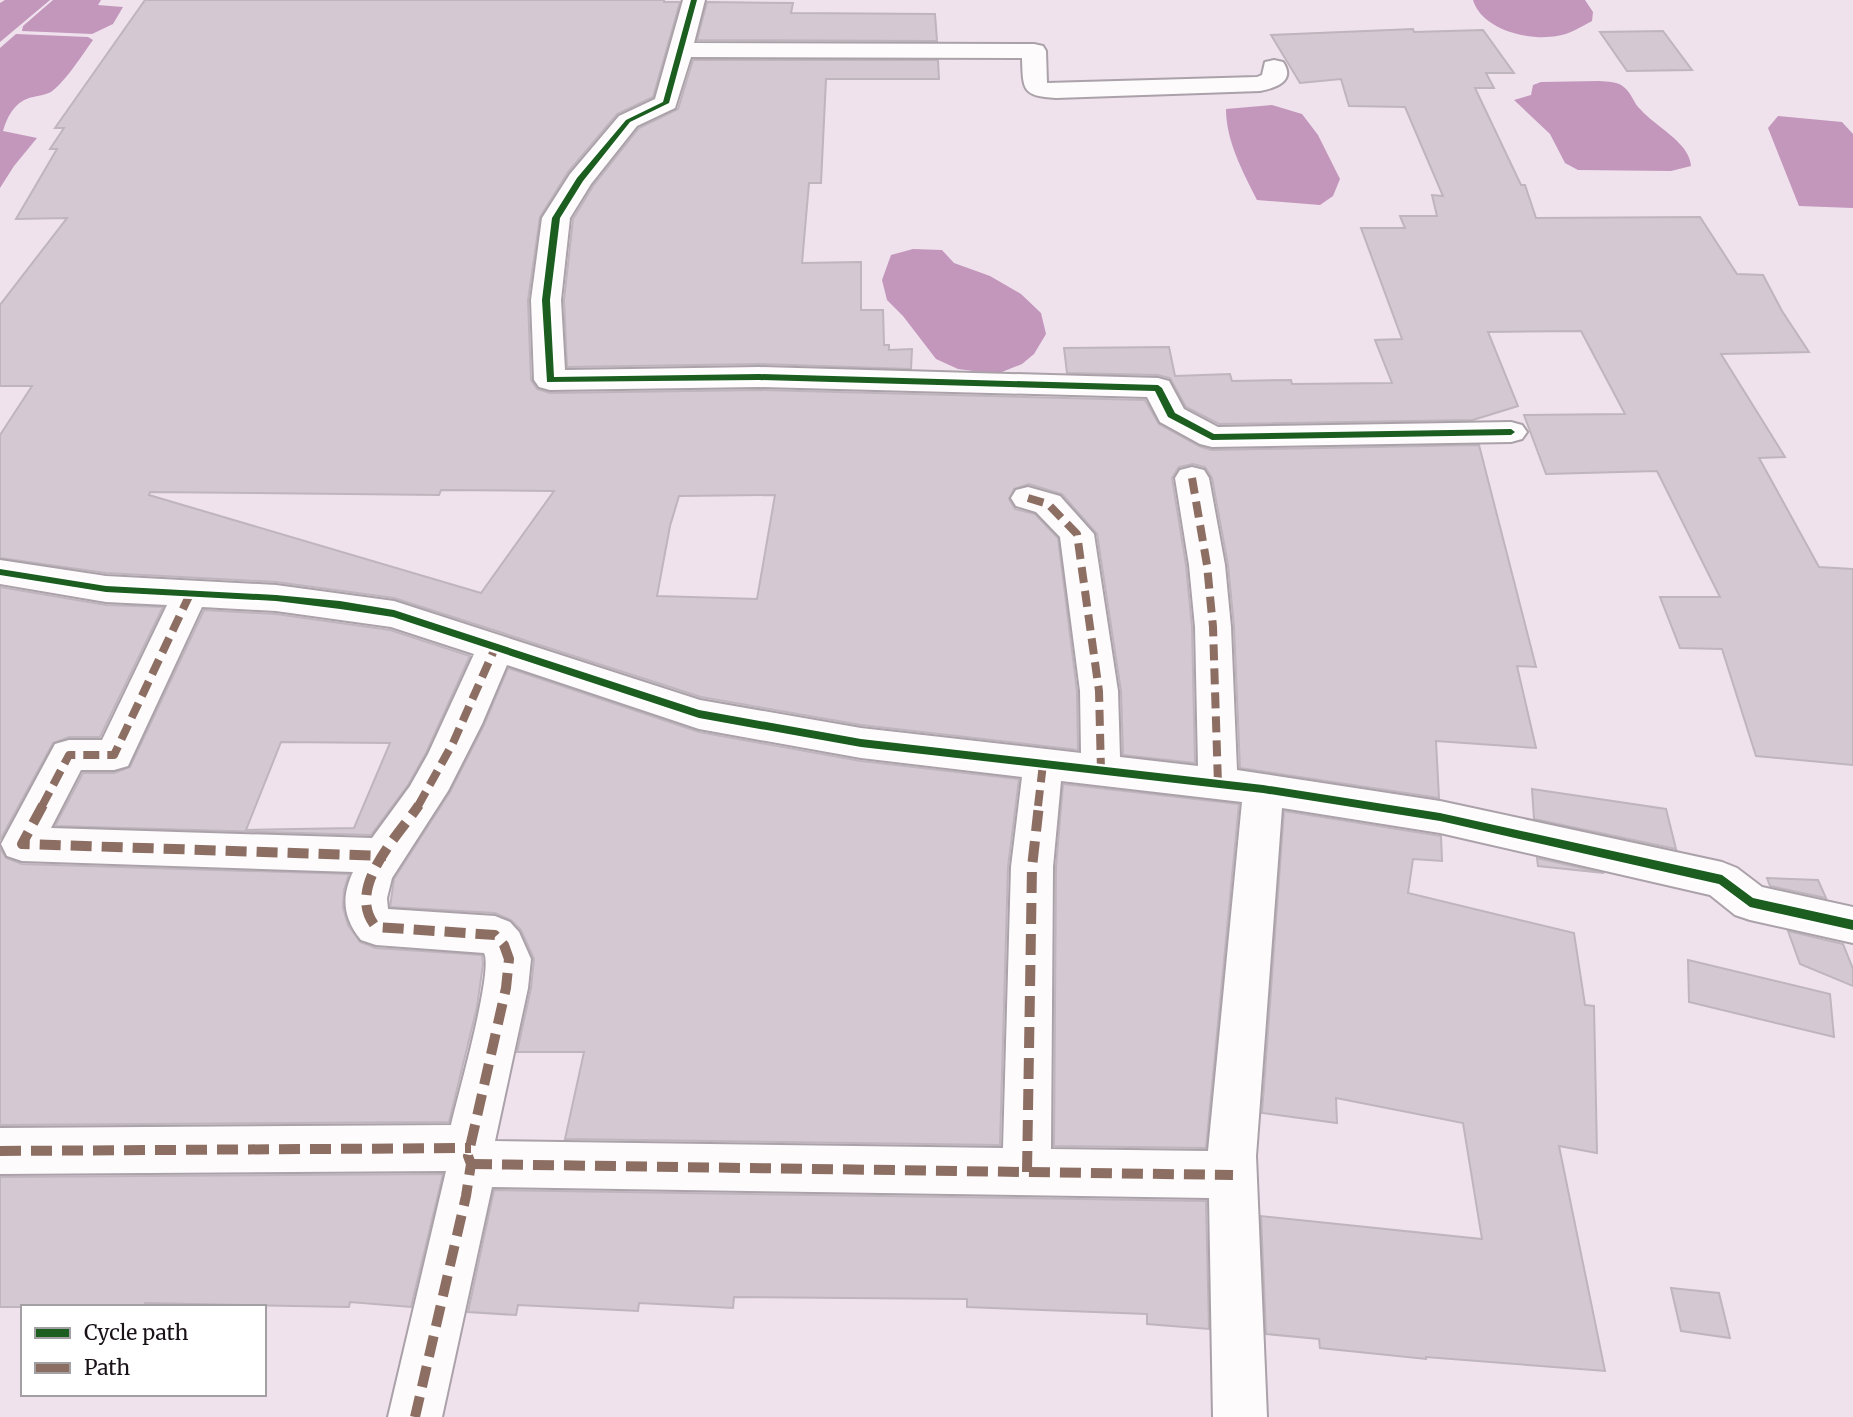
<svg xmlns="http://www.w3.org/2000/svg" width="1853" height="1417" font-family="Merriweather,serif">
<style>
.water{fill:#c396bc}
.building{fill:#d4c9d2;stroke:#bfb5bd;stroke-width:2;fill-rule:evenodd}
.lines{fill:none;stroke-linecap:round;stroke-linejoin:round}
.street-casing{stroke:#aaa1a9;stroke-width:4}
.street{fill:#fdfbfc;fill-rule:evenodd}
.quiet-far1{stroke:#8d6e63;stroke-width:8;stroke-dasharray:16 8;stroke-linecap:butt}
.quiet{stroke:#8d6e63;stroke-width:10;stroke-dasharray:21 10;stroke-linecap:butt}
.cycleway-casing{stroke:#fff;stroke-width:5}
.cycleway{fill:#1b5e20;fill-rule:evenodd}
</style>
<rect width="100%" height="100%" fill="#efe2ed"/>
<g class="water">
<polygon points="5,0 50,0 0,42 0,3"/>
<polygon points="53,0 101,0 98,5 123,7 113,24 92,34 22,31 23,26"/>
<path d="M1473,0H1585L1593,12L1592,21C1581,27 1570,34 1557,36C1529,41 1482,30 1473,0Z"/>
<path d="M16,34L88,37L93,40C82,55 66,81 51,92C45,95 36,96 29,98C14,103 7,117 3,131L37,138L14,166L0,188V48Z"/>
<path d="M1599,81C1608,82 1618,81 1625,88C1632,94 1634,104 1641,110C1655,126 1690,143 1691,166L1671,171L1578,170L1565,163L1550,134L1514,100L1531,95L1533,85L1541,82Z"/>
<path d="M1272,105L1302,114L1318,135L1340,179L1333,196L1320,205L1257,200C1243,172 1226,141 1226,109Z"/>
<polygon points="1778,116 1842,122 1853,134 1853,208 1799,206 1768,128"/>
<polygon points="913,249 942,250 954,263 990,276 1021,294 1041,313 1046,334 1034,354 1022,364 997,374 958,369 936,359 903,316 887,300 882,280 891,255"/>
</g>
<g class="building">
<path d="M145,0H664V2H680L653,97L617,114L568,172L540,217L528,300L531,380L537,389L550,393L759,390L1145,400L1159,424L1199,446L1211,450L1479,445L1536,667L1517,666L1536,748L1436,741L1439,798L1240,768L1234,627L1228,565L1212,478L1205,467L1193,464L1179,467L1172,478L1186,565L1192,627L1195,763L1123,755L1121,691L1097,534L1062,494L1029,484L1014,489L1009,499L1015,509L1035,514L1058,538L1077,691L1078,750L861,725L701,697L394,598L276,582L106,573L0,558V435L32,386H0V305L67,218L16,219L57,149H50L64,128H55ZM441,490L554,491L481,593L149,495L150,492L439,495ZM775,495L757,599L657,596L670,526L679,496Z"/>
<polygon points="707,2 793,3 791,13 935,14 937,41 697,40"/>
<polygon points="1413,29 1414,32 1483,30 1514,73 1486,73 1494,88 1475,88 1521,185 1525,185 1536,218 1700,217 1737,274 1763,275 1782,311 1809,352 1721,354 1785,457 1759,458 1819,567 1853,569 1853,765 1756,756 1722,649 1680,648 1660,597 1720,597 1657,471 1546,474 1524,415 1625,414 1581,331 1488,332 1518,406 1473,420 1219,424 1186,407 1170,378 1158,375 1067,373 1064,348 1169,347 1175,376 1230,374 1232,381 1291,380 1292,384 1392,383 1375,340 1402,339 1361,228 1405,228 1400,216 1437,216 1432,195 1443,196 1405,107 1349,106 1341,79 1300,83 1271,35"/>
<polygon points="1663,31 1692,70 1627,71 1600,32"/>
<polygon points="693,60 938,60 939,79 826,79 821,183 809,183 802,263 861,262 861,310 883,310 884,345 889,345 889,350 912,349 911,369 759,364 567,367 564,300 573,219 593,186 639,128 678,109"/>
<polygon points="0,587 106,605 163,607 100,737 69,737 53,743 0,840"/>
<path d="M204,610L276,614L390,630L470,656L426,753L408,785L371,835L55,826L83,773H114L130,767ZM281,742L390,743L354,828L246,830Z"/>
<polygon points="508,668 699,732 861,761 1019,779 1008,867 1000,1145 565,1139 584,1052 517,1052 531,988 534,959 521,930 511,920 495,913 390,907 394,879 450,792 484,725"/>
<polygon points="1063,784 1239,804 1206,1148 1054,1146 1056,867"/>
<polygon points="1532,789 1666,809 1676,849 1534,819"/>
<polygon points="1284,811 1441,836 1442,861 1413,859 1408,893 1574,933 1585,1005 1594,1006 1597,1153 1559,1146 1605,1371 1426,1357 1426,1359 1320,1348 1319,1339 1266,1334 1261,1216 1482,1239 1463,1123 1336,1098 1337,1123 1262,1113"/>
<polygon points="0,848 6,858 22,864 349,874 344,890 343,908 348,925 360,942 376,948 482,955 483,964 477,1007 449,1122 0,1125"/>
<polygon points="1537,858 1604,873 1538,866"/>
<polygon points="1767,878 1818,880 1826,898 1770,886"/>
<polygon points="1788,931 1843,944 1853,969 1853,986 1800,964"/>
<polygon points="1688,960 1830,994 1834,1037 1689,1002"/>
<polygon points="443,1174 411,1307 350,1302 349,1307 145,1303 144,1307 0,1307 0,1177"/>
<polygon points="494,1190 1206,1201 1209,1329 1147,1324 1147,1314 967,1307 967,1299 734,1297 733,1308 639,1303 638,1311 518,1305 516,1315 468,1312"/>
<polygon points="1671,1288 1719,1293 1730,1338 1681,1331"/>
</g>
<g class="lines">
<g class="street-casing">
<g id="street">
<path d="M683,0H705L694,43L1034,44L1043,46L1046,51L1047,83L1257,77L1262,75L1265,62L1274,60L1283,62C1296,81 1276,88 1260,91L1056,98C1022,96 1023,90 1022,58L691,57L675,108L637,126L591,184L570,218L561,300L565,370L759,367L1158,378L1169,381L1184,409L1218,427L1511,422L1522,425L1527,432L1522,439L1511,442L1212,447L1200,444L1160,422L1147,397L759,387L550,390L539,387L534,380L531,300L542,218L570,174L619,116L655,99Z"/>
<path d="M1192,467L1204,470L1209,478L1225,565L1231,627L1237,770L1440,801L1722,862L1737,868L1762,887L1853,907V943L1750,920L1735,915L1710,895L1440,833L1282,808L1256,1156L1267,1417H1213L1209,1198L492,1187L442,1417H388L446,1171L0,1174V1128L451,1125C457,1098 494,970 484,953L376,945L361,940C343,918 341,897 353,872L22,861L7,856L1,844L55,744L69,740H102L167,605L106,602L0,584V560L106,576L276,585L394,601L700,700L861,728L1081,753L1080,691L1060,537L1036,512L1016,506L1011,498L1016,490L1028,487L1060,496L1094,534L1118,691L1120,757L1198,766L1195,627L1189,565L1175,478L1180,470ZM202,607L276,611L391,627L474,654L428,754L410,786L372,838L51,828L81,770H114L128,766ZM507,665L699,729L861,758L1022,777L1011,867L1003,1148L495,1141L528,988L531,959L519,932L510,922L495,916L388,909L387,898L392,878L448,791L482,724ZM1061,781L1242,802L1208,1151L1051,1149L1053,867Z"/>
</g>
</g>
<use href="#street" class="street"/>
<g class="quiet-far1">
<polyline points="1192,478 1207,565 1213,627 1218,784"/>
<polyline points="1028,498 1048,504 1077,534 1099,691 1101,771"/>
<polyline points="42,806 69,755 114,755 190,594"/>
<polyline points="418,806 453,743 495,648"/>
<polyline points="1038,806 1043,764"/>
</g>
<g class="quiet">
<polyline points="43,805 22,844 386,856"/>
<polyline points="0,1151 471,1148"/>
<polyline points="471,1164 1233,1175"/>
<polyline points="1027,1172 1032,867 1039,805"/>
<path d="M415,1417L466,1196L471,1164L468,1156L506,988L509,959L504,945L495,935L376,927C344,889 398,836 419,805"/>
</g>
<g class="cycleway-casing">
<g id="cycleway">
<polygon points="691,0 697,0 669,103 630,122 583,181 560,218 550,300 554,377 759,374 1158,385 1162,388 1175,413 1214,434 1511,429 1515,432 1511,435 1212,440 1168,417 1155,391 759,380 547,382 542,300 552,218 577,178 626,120 663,102"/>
<polygon points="0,569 106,586 276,595 340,601 394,610 699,710 861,739 1263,785 1440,813 1722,875 1753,898 1853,920 1853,930 1750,907 1719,884 1440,821 1263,793 861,747 699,718 393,617 340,609 276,601 106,592 0,575"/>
</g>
</g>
<use href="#cycleway" class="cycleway"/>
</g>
<rect x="21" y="1305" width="245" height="91" fill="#ffffff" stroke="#a3a0a3" stroke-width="2"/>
<rect x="35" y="1328" width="35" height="10" fill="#1b5e20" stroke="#a3a0a3" stroke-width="2"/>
<text x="84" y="1340" font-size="21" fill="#191118">Cycle path</text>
<rect x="35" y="1363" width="35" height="10" fill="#8d6e63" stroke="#a3a0a3" stroke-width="2"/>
<text x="84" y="1375" font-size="21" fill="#191118">Path</text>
</svg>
